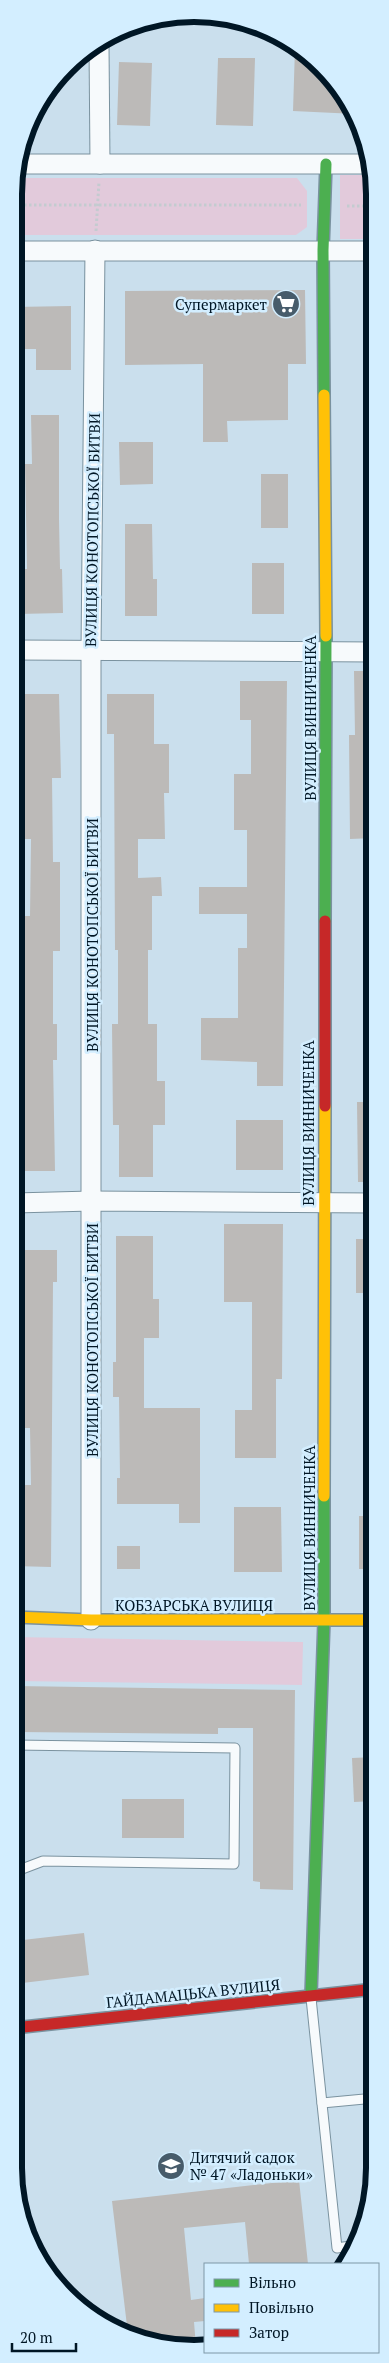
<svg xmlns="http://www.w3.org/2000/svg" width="389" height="2363" font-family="'PT Serif',serif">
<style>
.green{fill:#e2cadb}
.building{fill:#bcbab8}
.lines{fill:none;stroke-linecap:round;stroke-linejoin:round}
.lane-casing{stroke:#7a929f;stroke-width:11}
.street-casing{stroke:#7a929f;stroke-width:21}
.fast-casing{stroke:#7a929f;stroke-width:14}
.slow-casing{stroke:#7a929f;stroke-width:14}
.jam-casing{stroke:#7a929f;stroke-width:14}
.path{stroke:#c4cbd0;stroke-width:3;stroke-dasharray:2.5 2.5;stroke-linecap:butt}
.lane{stroke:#f7fafc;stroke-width:9}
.street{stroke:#f7fafc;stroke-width:19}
.fast{stroke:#4caf50;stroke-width:11}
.slow{stroke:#ffc107;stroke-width:11}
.jam{stroke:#c62828;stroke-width:11}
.labels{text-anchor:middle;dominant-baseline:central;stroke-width:5;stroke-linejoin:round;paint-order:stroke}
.poi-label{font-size:15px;fill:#001625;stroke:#d3eeff;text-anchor:end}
.street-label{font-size:15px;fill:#001625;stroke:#d3eeff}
.rim{fill:none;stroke:#001625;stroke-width:6}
</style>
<rect width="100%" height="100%" fill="#cadfed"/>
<g class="green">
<polygon points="340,175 373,175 375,239 340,239"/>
<polygon points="15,178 297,178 307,191 307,227 296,235 14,235"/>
<polygon points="14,1637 303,1642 302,1685 14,1681"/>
</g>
<g class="building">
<polygon points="295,47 322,66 356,114 293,111"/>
<polygon points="218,58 255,58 253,126 216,125"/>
<polygon points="119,62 152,63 150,126 117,125"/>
<polygon points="305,290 306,364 288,364 288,420 227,421 228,442 203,442 203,364 125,365 125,291"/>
<polygon points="71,306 71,370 36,370 36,349 14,349 14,307"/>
<polygon points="31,415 59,415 59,519 60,569 62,569 63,613 18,614 18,569 27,569 25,464 32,464"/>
<polygon points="119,442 153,442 153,484 120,485"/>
<rect x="261" y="474" width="27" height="54"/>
<polygon points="125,524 152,524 153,579 157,579 157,616 125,616"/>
<rect x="252" y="563" width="32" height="51"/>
<polygon points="354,671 375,671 375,838 350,839 349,735 355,735"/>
<polygon points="240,681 287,681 283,1086 257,1086 257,1062 201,1060 201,1018 238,1018 238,948 247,948 247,914 199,914 199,887 247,887 247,830 234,830 234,774 251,774 251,720 240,720"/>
<polygon points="25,694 59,694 61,778 52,778 53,862 60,862 60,951 53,951 53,1024 57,1024 57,1060 53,1060 55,1171 14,1171 15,968 22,968 21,916 30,916 31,839 17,839 17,808 25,808"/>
<polygon points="107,694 154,694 154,744 169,744 169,793 164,793 165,839 138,839 138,878 161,877 162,896 152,896 152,950 148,950 148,1024 157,1024 157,1081 165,1081 165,1125 153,1125 153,1177 119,1177 119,1125 113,1125 112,1024 118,1024 118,950 115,950 114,734 107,734"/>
<polygon points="357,1102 375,1102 375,1182 358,1182"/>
<rect x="236" y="1120" width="47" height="50"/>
<polygon points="224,1224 283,1224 282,1379 276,1379 276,1458 235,1458 235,1410 252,1410 252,1302 224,1302"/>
<polygon points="116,1236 153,1236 153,1299 159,1299 159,1338 144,1338 144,1408 200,1408 200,1523 179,1523 179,1504 117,1504 117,1478 120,1478 119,1397 113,1397 113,1362 116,1362"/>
<rect x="356" y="1239" width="19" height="54"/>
<polygon points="14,1250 57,1250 57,1282 53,1282 51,1567 14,1566 14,1485 31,1485 30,1428 14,1428"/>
<polygon points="234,1507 281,1507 282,1572 234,1572"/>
<rect x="359" y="1516" width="16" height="53"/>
<rect x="117" y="1546" width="23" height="23"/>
<polygon points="14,1686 295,1690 293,1890 260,1889 260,1882 253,1881 253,1728 218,1728 218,1734 18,1732 18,1727 14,1727"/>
<polygon points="375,1757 375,1801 354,1802 352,1758"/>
<rect x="122" y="1799" width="62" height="39"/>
<polygon points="84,1933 89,1975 14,1984 14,1941"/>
<polygon points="299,2180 308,2264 249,2264 245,2222 184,2228 191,2300 205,2298 205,2321 194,2322 196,2347 183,2349 128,2334 112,2201"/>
</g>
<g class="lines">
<g class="lane-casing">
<g id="lane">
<polyline points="14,1872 43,1861 234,1864 235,1748 14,1745"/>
<polyline points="311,1998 337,2248 357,2245"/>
<polyline points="322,2103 375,2098"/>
</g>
</g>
<g class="street-casing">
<g id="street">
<polyline points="99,45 100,164"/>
<polyline points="19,164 370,164"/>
<polyline points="14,251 375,251"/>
<polyline points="14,650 375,652"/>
<polyline points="14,1203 92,1201 375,1203"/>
<polyline points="91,1620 91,650 95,250"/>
</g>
</g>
<g class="fast-casing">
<g id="fast">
<polyline points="324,395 323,250 326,164"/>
<polyline points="325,921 326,636"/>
<polyline points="311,1995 324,1620 324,1496"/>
</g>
</g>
<g class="slow-casing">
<g id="slow">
<polyline points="324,395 326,636"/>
<polyline points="324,1496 325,1106"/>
<polyline points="14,1617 91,1620 375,1620"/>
</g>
</g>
<g class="jam-casing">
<g id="jam">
<polyline points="325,1106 325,921"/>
<polyline points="14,2028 375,1989"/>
</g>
</g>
<g class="path">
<polyline points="14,205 301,205"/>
<polyline points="347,206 375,206"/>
<polyline points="96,231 99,182"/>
</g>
<use href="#lane" class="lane"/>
<use href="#street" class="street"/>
<use href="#fast" class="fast"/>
<use href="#slow" class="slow"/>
<use href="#jam" class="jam"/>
</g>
<defs>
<g id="supermarket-disc" transform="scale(1.4375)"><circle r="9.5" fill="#475c6b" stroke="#d3eeff"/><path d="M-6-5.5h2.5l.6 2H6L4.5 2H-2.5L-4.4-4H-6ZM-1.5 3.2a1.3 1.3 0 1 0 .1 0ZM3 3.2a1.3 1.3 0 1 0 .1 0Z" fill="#fff"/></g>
<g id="school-disc" transform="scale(1.4375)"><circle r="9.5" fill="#475c6b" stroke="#d3eeff"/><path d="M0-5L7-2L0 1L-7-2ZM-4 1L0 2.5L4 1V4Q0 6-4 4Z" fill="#fff"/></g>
</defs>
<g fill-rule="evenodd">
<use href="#supermarket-disc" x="286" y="304"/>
<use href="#school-disc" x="171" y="2166"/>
</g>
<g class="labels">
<g class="poi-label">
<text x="267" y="304">Супермаркет</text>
<text x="190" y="2157" text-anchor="start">Дитячий садок<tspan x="190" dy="17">№ 47 «Ладоньки»</tspan></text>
</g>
<g class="street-label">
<text transform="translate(92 530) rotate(-89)">ВУЛИЦЯ КОНОТОПСЬКОЇ БИТВИ</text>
<text transform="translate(310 718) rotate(-90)">ВУЛИЦЯ ВИННИЧЕНКА</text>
<text transform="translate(92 935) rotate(-90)">ВУЛИЦЯ КОНОТОПСЬКОЇ БИТВИ</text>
<text transform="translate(308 1123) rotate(-90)">ВУЛИЦЯ ВИННИЧЕНКА</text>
<text transform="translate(92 1340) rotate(-90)">ВУЛИЦЯ КОНОТОПСЬКОЇ БИТВИ</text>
<text transform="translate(309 1528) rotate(-90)">ВУЛИЦЯ ВИННИЧЕНКА</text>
<text x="194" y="1605">КОБЗАРСЬКА ВУЛИЦЯ</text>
<text transform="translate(193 1993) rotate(-6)">ГАЙДАМАЦЬКА ВУЛИЦЯ</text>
</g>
</g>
<path d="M0 0H389V2363H0ZM194 22H194A172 172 0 0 1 366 194V2168A172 172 0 0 1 194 2340H194A172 172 0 0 1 22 2168V194A172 172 0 0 1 194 22Z" fill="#d3eeff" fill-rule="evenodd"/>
<path class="rim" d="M194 22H194A172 172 0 0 1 366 194V2168A172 172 0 0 1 194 2340H194A172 172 0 0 1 22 2168V194A172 172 0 0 1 194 22Z"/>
<rect x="204" y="2263" width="175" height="90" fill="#d3eeff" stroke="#7f98a8"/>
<rect x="214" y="2279" width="25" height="8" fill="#4caf50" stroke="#7f98a8"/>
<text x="249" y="2288" font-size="15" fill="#001625">Вільно</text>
<rect x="214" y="2304" width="25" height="8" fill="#ffc107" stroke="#7f98a8"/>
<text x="249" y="2313" font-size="15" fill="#001625">Повільно</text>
<rect x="214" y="2329" width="25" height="8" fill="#c62828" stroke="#7f98a8"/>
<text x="249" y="2338" font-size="15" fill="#001625">Затор</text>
<path d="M12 2343v8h64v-8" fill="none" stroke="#001625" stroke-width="2.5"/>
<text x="20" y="2343" font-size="15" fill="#001625" stroke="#d3eeff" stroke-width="4" paint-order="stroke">20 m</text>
</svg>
